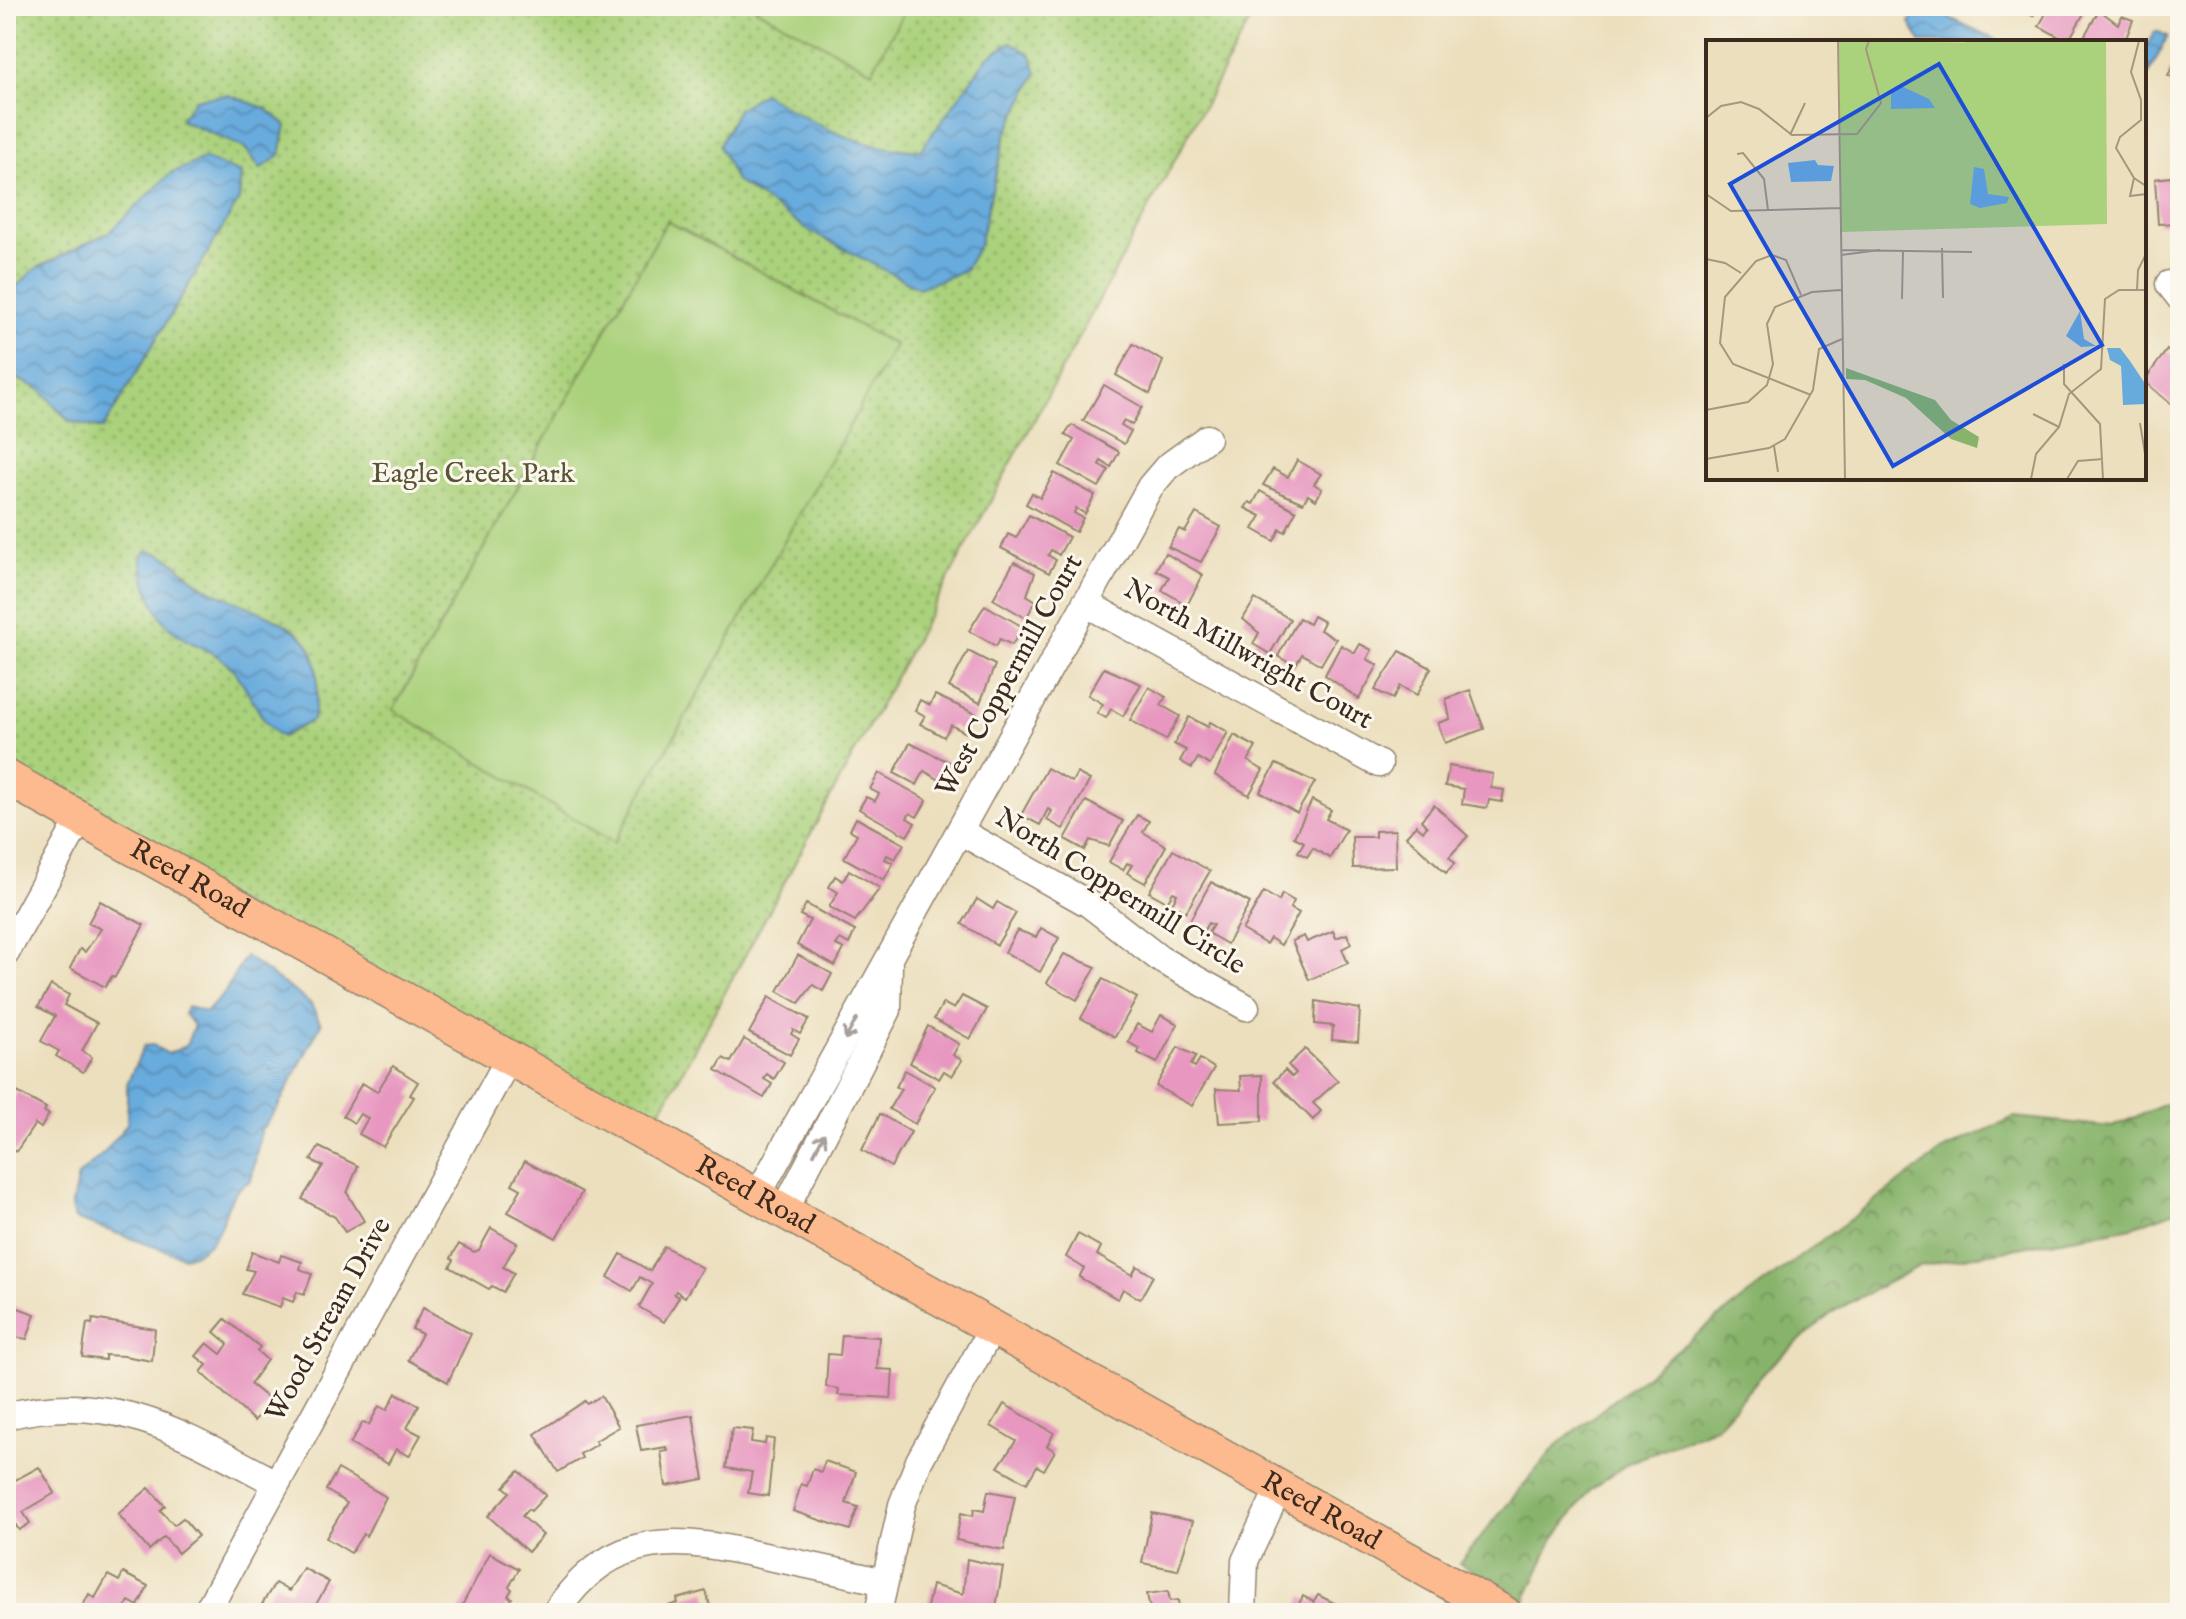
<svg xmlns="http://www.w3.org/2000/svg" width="2186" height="1619" font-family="'IM FELL English',serif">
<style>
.green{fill:url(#green-dots);stroke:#727e4c;stroke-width:2}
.forest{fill:url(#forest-crowns);stroke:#616e44;stroke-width:2}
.pitch{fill:#aad17b;stroke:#727e4c;stroke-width:2}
.water{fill:url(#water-waves);stroke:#516a7e;stroke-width:2}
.building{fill:#e797c0}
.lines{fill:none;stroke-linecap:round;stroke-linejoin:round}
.minor-casing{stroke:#94846e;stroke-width:29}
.major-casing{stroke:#94846e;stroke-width:37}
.minor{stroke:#fff;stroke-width:26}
.major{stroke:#fcba8e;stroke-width:34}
.oneway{stroke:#a79f9a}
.labels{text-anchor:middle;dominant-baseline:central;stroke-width:6;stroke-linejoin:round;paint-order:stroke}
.park-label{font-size:28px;fill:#575435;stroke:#fbf7ec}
.street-label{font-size:28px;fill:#3b2a1e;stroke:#fbf7ec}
.inset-road{fill:none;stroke:#a5977e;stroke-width:2}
.view{fill:#1d4ed8;fill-opacity:0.15;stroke:#1d4ed8;stroke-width:4}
.inset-edge{fill:none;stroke:#3b2a1e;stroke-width:4}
</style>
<defs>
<pattern id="green-dots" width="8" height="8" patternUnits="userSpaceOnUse" patternTransform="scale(2)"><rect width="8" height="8" fill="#aad17b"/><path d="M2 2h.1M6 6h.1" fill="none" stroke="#8caa64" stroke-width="1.8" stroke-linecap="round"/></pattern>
<pattern id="forest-crowns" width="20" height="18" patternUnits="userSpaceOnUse" patternTransform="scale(2)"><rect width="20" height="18" fill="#87b36b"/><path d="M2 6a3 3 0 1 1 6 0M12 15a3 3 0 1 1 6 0" fill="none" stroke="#709257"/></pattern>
<pattern id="water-waves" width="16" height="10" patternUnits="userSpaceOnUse" patternTransform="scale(2)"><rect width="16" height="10" fill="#67abdd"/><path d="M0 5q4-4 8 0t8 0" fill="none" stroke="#568bb3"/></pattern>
</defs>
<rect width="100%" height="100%" fill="#fbf7ec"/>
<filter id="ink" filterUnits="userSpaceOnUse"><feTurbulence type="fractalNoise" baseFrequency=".0125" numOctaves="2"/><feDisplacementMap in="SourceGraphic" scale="16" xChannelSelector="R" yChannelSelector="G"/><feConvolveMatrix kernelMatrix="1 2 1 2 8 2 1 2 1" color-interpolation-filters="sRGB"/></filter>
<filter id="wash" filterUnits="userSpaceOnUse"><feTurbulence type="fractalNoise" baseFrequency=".006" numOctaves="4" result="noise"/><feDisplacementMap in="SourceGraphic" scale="32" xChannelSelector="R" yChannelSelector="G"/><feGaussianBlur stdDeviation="1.8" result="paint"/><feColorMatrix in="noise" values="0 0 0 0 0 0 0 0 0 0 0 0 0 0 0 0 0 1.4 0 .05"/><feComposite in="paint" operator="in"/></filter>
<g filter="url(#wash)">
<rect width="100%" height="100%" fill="#ecdfbe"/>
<polygon class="green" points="6,6 1258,6 649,1133 6,772"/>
<polygon class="forest" points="2180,1098 2180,1209 2132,1227 1919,1266 1834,1311 1772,1364 1716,1427 1630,1462 1591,1489 1553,1540 1525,1601 1459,1563 1556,1446 1719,1317 1943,1150 2014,1117 2112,1127"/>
<g class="pitch">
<polygon points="757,6 907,6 872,71 756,9"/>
<polygon points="667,221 895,345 614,843 393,710"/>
</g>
<g class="water">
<polygon points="1919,7 1930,9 2002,42 1921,42 1910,23 1913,12"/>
<polygon points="2156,31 2168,36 2144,83 2144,49"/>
<path d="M1011,42L1031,55L1037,73L1005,136L979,245L964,271L919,288L811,232L736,181L719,146L738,109L763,93C813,124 861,151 921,150L987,58Z"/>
<polygon points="228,95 265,108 286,125 280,155 261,169 245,148 180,120 195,99"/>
<polygon points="204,159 241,173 239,200 103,429 69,421 40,389 6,374 6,296 35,269 111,231 171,173"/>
<path d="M146,551C171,551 182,574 203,586C232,603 286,617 306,641C322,661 318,696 313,720L282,737C259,724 250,687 231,667C212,648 185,644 169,627C153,610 144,581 141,559Z"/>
<path d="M245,956L310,1003L321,1024L277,1109L261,1130L251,1181C214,1196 235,1244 184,1257L75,1219L71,1209L78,1176L104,1153L127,1124V1084L144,1046L153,1045L168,1054L186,1046L194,1025L184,1014L187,1007L206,1012L224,994Z"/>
</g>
<g id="blocks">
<g class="building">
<polygon points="2015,6 2039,6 2033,16"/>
<polygon points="2050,6 2088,6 2068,42 2039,26"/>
<polygon points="2099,10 2118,24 2122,16 2133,20 2126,38 2132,42 2081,42"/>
<polygon points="2180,55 2180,82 2168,75"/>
<polygon points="2180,176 2177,223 2158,224 2155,179"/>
<polygon points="1133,344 1163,361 1150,394 1116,375"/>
<polygon points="2167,350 2180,360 2180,398 2173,406 2144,381"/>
<polygon points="1104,385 1142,407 1132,425 1124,420 1121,425 1131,431 1124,444 1083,421"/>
<polygon points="1072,425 1119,452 1111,467 1101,461 1099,465 1109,470 1099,487 1060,465 1074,440 1065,435"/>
<polygon points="1297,460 1321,474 1314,484 1322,489 1316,500 1308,495 1303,503 1263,485 1273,469 1288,477"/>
<polygon points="1054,473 1095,495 1085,514 1076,508 1074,513 1083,518 1076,532 1026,504 1032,493 1040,498"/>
<polygon points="1260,491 1296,511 1285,532 1280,529 1274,541 1253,529 1261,516 1245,508 1249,502 1253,504"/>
<polygon points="1196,513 1221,527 1201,562 1168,547 1179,529 1185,532"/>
<polygon points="1029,515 1069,537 1059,555 1051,550 1048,555 1056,560 1049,573 1001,548 1008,534 1016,538"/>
<polygon points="1165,553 1203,575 1187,605 1162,590 1169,577 1156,570"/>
<polygon points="1014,562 1035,573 1027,595 1036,601 1026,618 993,599"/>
<polygon points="1255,599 1290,619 1270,654 1253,644 1259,633 1243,619"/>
<polygon points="985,605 1023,627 1012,645 1000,639 996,646 969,631"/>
<polygon points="1313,616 1324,622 1320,630 1336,639 1321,665 1302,654 1295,666 1278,656 1299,618 1309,624"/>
<polygon points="1360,644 1372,650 1367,659 1378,665 1359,699 1325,675 1341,645 1355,653"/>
<polygon points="968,651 995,665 980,703 949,687"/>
<polygon points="1400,651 1431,668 1417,695 1400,686 1393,699 1375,690"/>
<polygon points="1104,668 1141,684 1123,716 1111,709 1106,718 1097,713 1103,704 1088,695"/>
<polygon points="1149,687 1166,697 1161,705 1180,716 1166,740 1130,720"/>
<polygon points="1470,690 1484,729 1445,743 1438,723 1450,719 1446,699"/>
<polygon points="935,695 976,714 966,733 951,725 944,737 920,724 925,716 915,710 920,700 930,705"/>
<polygon points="1189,717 1208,727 1210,722 1228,732 1210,765 1198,758 1192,768 1180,761 1186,750 1174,744"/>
<polygon points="1234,735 1256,747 1248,761 1263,770 1249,795 1215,775"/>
<polygon points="910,743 949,762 940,780 924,771 917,785 894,773"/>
<polygon points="1276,764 1315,782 1297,813 1260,792"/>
<polygon points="1449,766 1493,774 1491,788 1504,790 1502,802 1489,800 1487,808 1462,804 1464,789 1445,786"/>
<polygon points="1047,768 1072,782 1077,773 1090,780 1063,829 1047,820 1052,811 1048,809 1040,825 1021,815"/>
<polygon points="879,773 927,800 917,817 910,813 907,818 915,823 907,836 859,809 866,797 875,801 879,794 870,789"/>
<polygon points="1312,800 1331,810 1326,819 1346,830 1330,858 1313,848 1307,857 1298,852 1304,842 1294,837"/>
<polygon points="1086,801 1123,821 1109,846 1090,840 1085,850 1065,839"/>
<polygon points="1434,805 1468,836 1449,857 1455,863 1446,873 1406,836 1416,825 1423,831 1427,827 1421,820"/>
<polygon points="1137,815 1149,821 1143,832 1166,846 1145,883 1127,873 1132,865 1127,863 1123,870 1109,862"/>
<polygon points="856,818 904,844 895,859 887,855 885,859 893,863 884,880 844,858 857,834 850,830"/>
<polygon points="1395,830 1396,867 1353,868 1352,837 1375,837 1375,831"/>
<polygon points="1173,850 1210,871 1186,912 1172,904 1177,894 1173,892 1167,902 1149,892"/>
<polygon points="849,870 880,888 855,921 829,907 838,892 829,887 835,876 843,881"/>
<polygon points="1211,882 1250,903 1227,944 1208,933 1213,925 1208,923 1204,930 1189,922"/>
<polygon points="1264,892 1279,901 1282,894 1294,901 1290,908 1299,913 1281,945 1270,938 1266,944 1242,930"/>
<polygon points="977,899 993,909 997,902 1016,913 997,945 962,924"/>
<polygon points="100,901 144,925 115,977 112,976 105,987 70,968 80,949 85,952 101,929 88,923"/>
<polygon points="806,904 855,931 849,944 840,939 836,945 844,949 835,966 797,945 810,920 800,915"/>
<polygon points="1041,928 1059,938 1040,972 1005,952 1017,930 1036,937"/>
<polygon points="1333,931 1336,938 1347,934 1351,944 1342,949 1348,963 1309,980 1292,941 1304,936 1307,942"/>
<polygon points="1064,954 1096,967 1077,1000 1047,983"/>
<polygon points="798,955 832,974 823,991 813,985 799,1003 778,991"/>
<polygon points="1103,979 1137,998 1115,1037 1081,1018"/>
<polygon points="51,985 69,995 64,1005 97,1023 82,1051 92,1057 83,1072 56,1056 59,1051 41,1041 55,1016 38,1007"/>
<polygon points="962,996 987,1009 970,1039 934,1019 943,1003 954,1009"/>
<polygon points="769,997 809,1019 800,1034 793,1030 791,1034 799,1039 790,1055 749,1033"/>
<polygon points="1316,1001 1360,1009 1358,1042 1332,1040 1333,1026 1315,1024"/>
<polygon points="1161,1015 1178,1024 1157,1063 1138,1053 1140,1049 1128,1042 1137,1024 1152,1032"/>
<polygon points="928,1026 959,1044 953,1055 962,1060 952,1076 944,1071 939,1079 910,1063"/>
<polygon points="744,1039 784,1062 774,1079 767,1074 764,1079 772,1084 764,1098 716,1070 723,1058 731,1062"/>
<polygon points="1178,1047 1196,1056 1191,1065 1195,1067 1200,1059 1214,1068 1192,1106 1156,1086"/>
<polygon points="1305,1049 1338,1081 1313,1103 1321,1111 1313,1120 1274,1081 1285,1070 1292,1077 1296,1073 1288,1065"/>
<polygon points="393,1066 418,1082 410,1095 414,1097 383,1147 359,1134 368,1118 360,1114 354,1123 343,1116 362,1083 377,1092"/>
<polygon points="905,1070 935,1087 915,1124 889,1109 901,1089 896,1087"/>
<polygon points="1262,1075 1262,1121 1219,1123 1216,1089 1241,1090 1240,1076"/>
<polygon points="17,1092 46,1108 44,1112 49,1114 41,1128 35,1124 16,1152 6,1147 6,1116"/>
<polygon points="880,1114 911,1132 891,1167 862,1150"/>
<polygon points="319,1147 358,1166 347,1193 364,1221 345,1232 335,1217 302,1199 323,1166 311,1160"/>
<polygon points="525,1161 582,1192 556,1238 508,1212 521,1189 512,1184"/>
<polygon points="491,1228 517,1243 503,1267 514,1273 503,1292 492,1286 489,1289 450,1267 454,1260 451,1258 459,1244 474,1252 479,1250"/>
<polygon points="1078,1234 1101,1247 1097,1255 1132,1275 1137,1266 1153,1276 1140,1299 1123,1289 1118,1299 1079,1277 1084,1268 1066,1257"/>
<polygon points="664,1246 702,1268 685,1297 676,1291 674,1294 679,1297 664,1322 639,1307 652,1284 640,1277 632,1291 608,1277 621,1254 650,1271"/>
<polygon points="252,1252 279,1262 281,1255 302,1262 300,1269 312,1274 304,1295 297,1292 293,1302 283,1298 280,1307 242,1294 254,1271 246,1269"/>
<polygon points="6,1292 13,1294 10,1305 35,1314 27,1339 6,1336"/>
<polygon points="423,1308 471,1334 448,1382 408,1360 422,1334 412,1329"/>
<polygon points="93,1319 155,1329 152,1361 124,1356 105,1355 105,1360 82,1357 87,1323 92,1324"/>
<polygon points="225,1319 260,1347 257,1351 267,1360 250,1384 271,1401 254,1421 201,1372 207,1365 196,1356 207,1343 221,1354 228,1344 214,1332"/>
<polygon points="842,1335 879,1337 877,1369 893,1370 891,1398 838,1395 839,1389 826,1387 828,1354 840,1355"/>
<polygon points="396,1393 419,1405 407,1428 421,1435 409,1456 396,1449 388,1464 350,1444 363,1422 369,1425 379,1406 387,1410"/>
<polygon points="601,1396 619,1427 595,1441 597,1444 580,1454 582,1458 558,1472 535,1434 585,1401 587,1404"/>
<polygon points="1004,1404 1054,1433 1047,1446 1055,1451 1044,1470 1037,1466 1027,1483 998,1467 1016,1441 991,1426"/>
<polygon points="693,1415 704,1479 666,1486 661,1452 668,1451 667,1447 641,1451 636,1425"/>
<polygon points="732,1428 753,1430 751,1442 765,1444 766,1438 774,1439 768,1496 748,1493 752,1472 726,1468"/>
<polygon points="825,1461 856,1472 846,1503 858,1507 850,1530 793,1511 801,1484 807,1486 813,1469 821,1472"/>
<polygon points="39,1467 55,1493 23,1512 30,1523 19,1530 6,1510 6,1485"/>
<polygon points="338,1469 386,1497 366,1536 363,1534 351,1553 326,1538 347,1503 326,1490"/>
<polygon points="519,1471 546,1495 531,1511 528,1509 522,1516 543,1535 528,1552 488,1516 510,1492 504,1487"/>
<polygon points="149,1488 165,1506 160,1510 174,1525 183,1518 198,1536 178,1553 164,1537 149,1550 118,1514"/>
<polygon points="988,1491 1015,1496 1004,1550 956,1540 961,1513 973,1516 974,1509 984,1511"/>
<polygon points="1152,1513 1193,1521 1178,1570 1142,1563"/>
<polygon points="490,1553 519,1569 509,1587 512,1589 508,1596 512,1598 504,1613 458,1613"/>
<polygon points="967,1559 1003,1567 995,1613 926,1611 932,1585 963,1594"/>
<polygon points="303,1568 329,1582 311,1613 283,1610 279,1613 262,1604 275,1583 289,1591"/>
<polygon points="123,1573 148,1586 138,1606 129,1601 122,1613 79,1613 89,1594 95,1598 108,1575 119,1581"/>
<polygon points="706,1591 712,1613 643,1613 678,1603 677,1599"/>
<polygon points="1168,1591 1170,1601 1178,1600 1180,1613 1137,1613 1150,1609 1147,1594"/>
<polygon points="1318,1595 1342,1607 1339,1613 1294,1613 1303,1596 1314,1602"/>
<polygon points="772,1606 797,1612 797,1613 771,1613"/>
</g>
</g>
</g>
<g filter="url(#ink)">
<use href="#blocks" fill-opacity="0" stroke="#94846e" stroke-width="2"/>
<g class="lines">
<g class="minor-casing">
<g id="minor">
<polyline points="2169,284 2180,298"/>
<polyline points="1085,603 1379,764"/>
<polyline points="961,832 1089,904 1160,959 1246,1007"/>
<polyline points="6,953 80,819"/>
<polyline points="756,1198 1150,487 1167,467 1207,438"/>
<polyline points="783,1213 888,1010 889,965"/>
<path d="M6,1416C116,1389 183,1434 276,1483"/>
<polyline points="206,1613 509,1058"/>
<path d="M555,1613C613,1526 680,1537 769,1557C807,1565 846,1573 884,1582"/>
<polyline points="878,1613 902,1505 919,1461 991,1330"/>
<polyline points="1243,1613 1245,1561 1279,1488"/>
</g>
</g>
<g class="major-casing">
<g id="major">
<path id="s1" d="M6,777L1504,1613"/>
</g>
</g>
<use href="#minor" class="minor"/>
<use href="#major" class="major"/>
</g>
<defs><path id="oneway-shaft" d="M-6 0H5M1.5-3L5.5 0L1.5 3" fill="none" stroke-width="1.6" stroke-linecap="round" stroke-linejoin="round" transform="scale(2)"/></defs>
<g class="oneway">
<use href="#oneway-shaft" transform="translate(851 1029) rotate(119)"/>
<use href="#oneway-shaft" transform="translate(819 1144) rotate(-63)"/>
</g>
</g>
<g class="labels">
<g class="park-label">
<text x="473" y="474">Eagle Creek Park</text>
</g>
<g class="street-label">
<text transform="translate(1248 655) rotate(29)">North Millwright Court</text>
<text transform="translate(1010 676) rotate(-61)">West Coppermill Court</text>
<text stroke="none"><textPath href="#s1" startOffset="210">Reed Road</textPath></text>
<text transform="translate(1120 892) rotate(32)">North Coppermill Circle</text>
<text stroke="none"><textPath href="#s1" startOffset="858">Reed Road</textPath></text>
<text transform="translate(329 1320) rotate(-61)">Wood Stream Drive</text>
<text stroke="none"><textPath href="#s1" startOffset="1506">Reed Road</textPath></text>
</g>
</g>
<g transform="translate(1706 40)">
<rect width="440" height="440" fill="#ecdfbe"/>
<path d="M133,1L400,4L401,184L135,192Z" fill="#aad17b"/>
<path d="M140,328L229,360L245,380L273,397L271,408L245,399L200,358L159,340L140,339Z" fill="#87b36b"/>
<path d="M259,1H400V4L259,6ZM346,23H369L370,53L348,54ZM342,24L344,53L322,54L321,24ZM280 46a10 10 0 1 1 20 0a10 10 0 1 1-20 0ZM379,61L380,107H351L350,62ZM346,62L348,108L320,109L319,63ZM280,75L300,76V107L280,106ZM380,115L381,163L353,164L352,116ZM348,117L349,164H321L320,118ZM254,126L255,165L170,166L171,127Z" fill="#aad17b"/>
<path d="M195,46L223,59L229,68L185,69V52ZM109,120L112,125L128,126L125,141L85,142L82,123ZM268,127L278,129L282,154L303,157L301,163L274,168L264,164ZM374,271L378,299L390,306L375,307L360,296ZM401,308H414L424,321L440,345V364L417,365L415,326L404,320Z" fill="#67abdd"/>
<path class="inset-road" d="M132,1L139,439M433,1L425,32L435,60V80L414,97L410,108L428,138L440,146M0,78L15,66L35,62L53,69L86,95L151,94L175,63L160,9L163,1M84,95L99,63M31,114L37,113L58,139L62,170M428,138L424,156L440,154M0,154L25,171L134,168M236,208L237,258M136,210L266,212M135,215L174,210M0,219L19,223L35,233M431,250L432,230L440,214M95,255L80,220L66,215L50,221L19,257L14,303L27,324L105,355M196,259L197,210M358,324V344L394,384L397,439M0,370L42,362L61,345L67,324L61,284L69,267L106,252L135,250M327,374L353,387M434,383L440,420M68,406L72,432M0,419L63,408L79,399L107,350L113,309L136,299M325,439L330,414L353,387L363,354L395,329L399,259L413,250H440M361,439L372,421L397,419"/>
<path class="view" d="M233,24L396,305L187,426L24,144Z"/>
<rect width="440" height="440" class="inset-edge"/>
</g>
<rect width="2186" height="1619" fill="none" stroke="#fbf7ec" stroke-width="32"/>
</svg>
